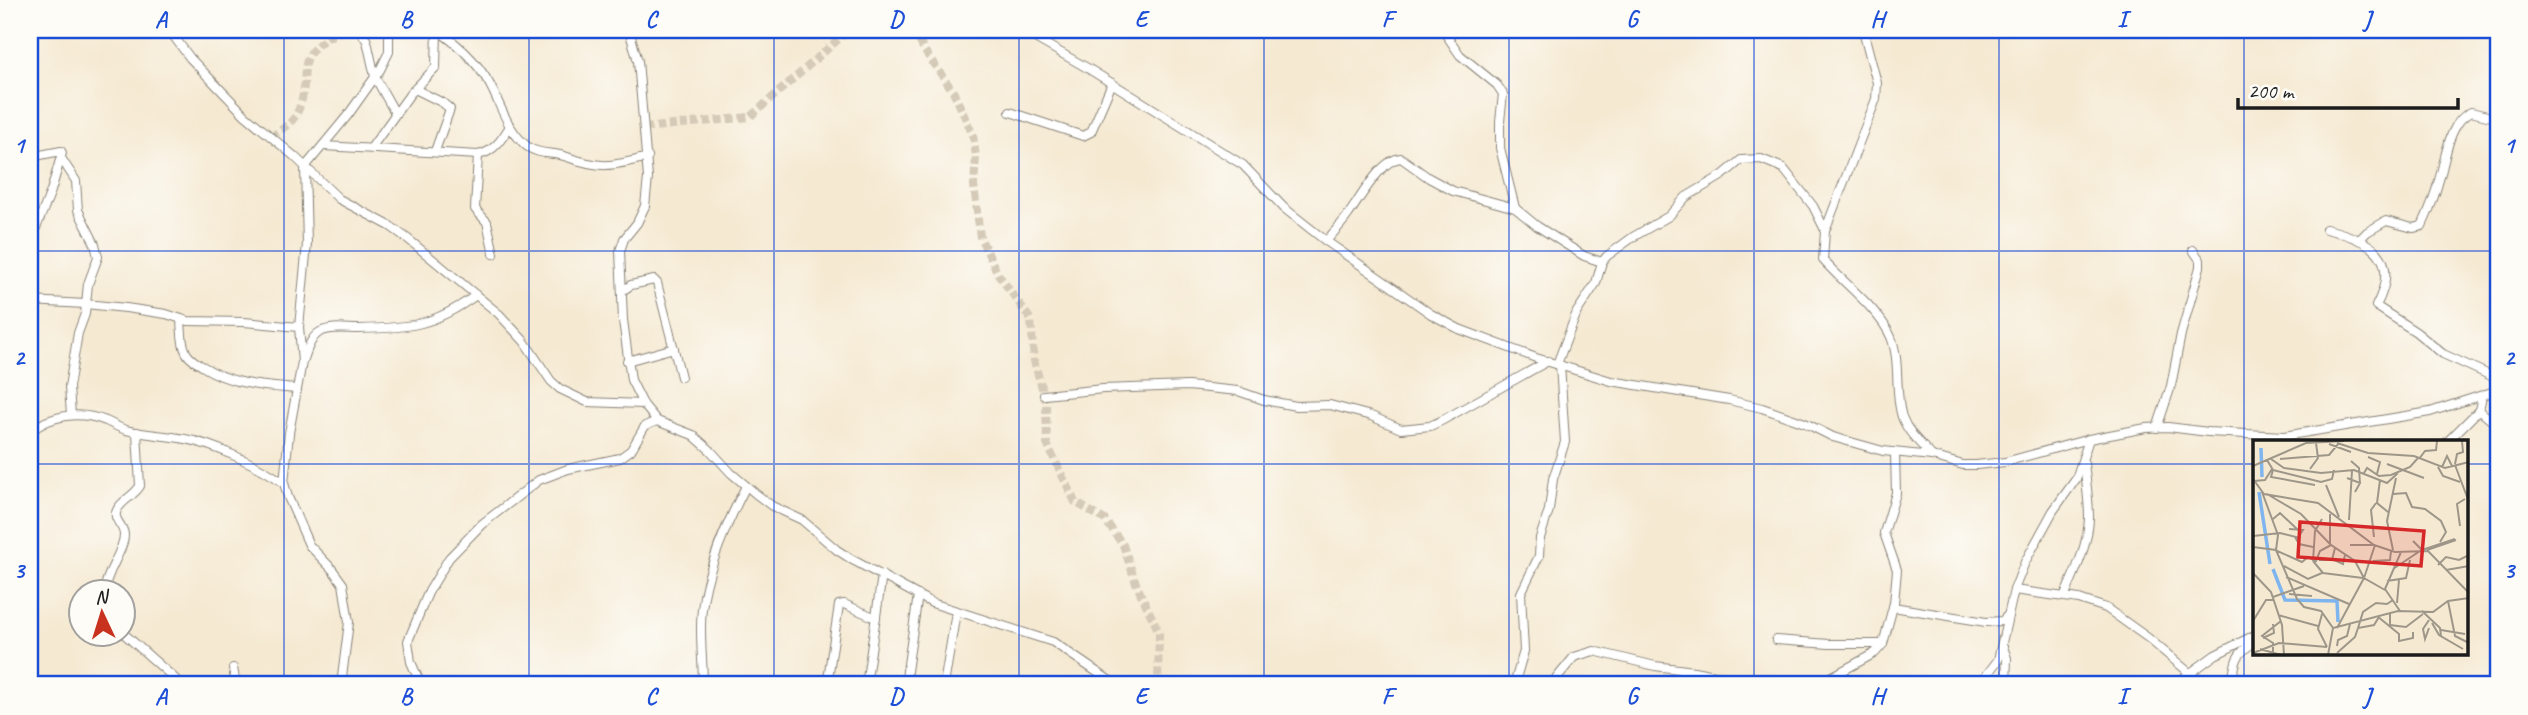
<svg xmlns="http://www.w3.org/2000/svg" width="2528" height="715" font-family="Caveat,sans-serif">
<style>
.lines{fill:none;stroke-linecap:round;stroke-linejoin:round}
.minor-tunnel{stroke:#d4cab7;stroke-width:8;stroke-dasharray:8 4;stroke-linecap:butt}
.minor-casing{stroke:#888277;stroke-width:10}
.minor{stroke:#fff;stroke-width:8}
.grid{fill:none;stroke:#1d4ed8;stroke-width:2;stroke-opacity:0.55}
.inset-river{fill:none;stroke:#7fb5ee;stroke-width:3.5}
.inset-road{fill:none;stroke:#9e9789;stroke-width:2}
.view{fill:#d62828;fill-opacity:0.15;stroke:#d62828;stroke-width:3.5}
.inset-edge{fill:none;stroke:#1c1c1c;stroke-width:3.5}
.neatline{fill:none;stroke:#1d4ed8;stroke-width:2.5}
.grid-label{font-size:23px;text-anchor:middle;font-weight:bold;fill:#1d4ed8}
</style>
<rect width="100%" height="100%" fill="#fdfcf7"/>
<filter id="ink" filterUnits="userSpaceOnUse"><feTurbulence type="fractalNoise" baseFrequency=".0143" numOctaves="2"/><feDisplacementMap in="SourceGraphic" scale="14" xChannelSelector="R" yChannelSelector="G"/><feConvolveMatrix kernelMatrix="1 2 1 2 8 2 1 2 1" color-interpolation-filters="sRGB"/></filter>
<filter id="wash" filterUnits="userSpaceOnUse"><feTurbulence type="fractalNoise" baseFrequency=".00686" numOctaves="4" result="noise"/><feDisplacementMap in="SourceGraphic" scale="28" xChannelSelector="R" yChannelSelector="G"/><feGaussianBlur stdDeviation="1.57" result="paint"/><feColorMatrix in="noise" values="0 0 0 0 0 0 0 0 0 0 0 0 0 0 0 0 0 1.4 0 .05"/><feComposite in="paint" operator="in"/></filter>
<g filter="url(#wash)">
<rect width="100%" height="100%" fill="#f5e9d2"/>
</g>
<g filter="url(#ink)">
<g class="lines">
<g class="minor-tunnel">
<polyline points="914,30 924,50 953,91 973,135 976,157 974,185 980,237 998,274 1031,320 1034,361 1046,402 1047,444 1075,502 1105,520 1123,545 1137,586 1159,632 1158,685"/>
<polyline points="644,128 750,117 849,30"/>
<path d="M271,137C279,131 291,124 296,115C316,77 285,55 343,30"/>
</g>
<g class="minor-casing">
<g id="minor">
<polyline points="169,30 190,58 245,115 294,156 339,199 390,226 408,239 499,314 524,341 551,381 560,389 587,402 643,404"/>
<polyline points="360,30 367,41 375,77 395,113"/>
<path d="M437,30C461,46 482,66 494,93C503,112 510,133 528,147C539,155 552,152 564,156C601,169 610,167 648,157"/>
<polyline points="629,30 638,61 648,178 645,206 637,223 624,239 620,251 623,320 631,380 643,404 657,421"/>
<polyline points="1021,30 1089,69 1243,165 1284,208 1326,241 1431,314 1459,329 1536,358 1611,381 1729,400 1762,408 1805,423 1833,437 1883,451 1932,456 1963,465 1976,465 2005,462 2089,439 2146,428 2168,427 2208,432 2284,436 2430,412 2498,390"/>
<polyline points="1443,30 1460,55 1497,85 1503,94 1500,121 1500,148 1515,208"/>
<path d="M1863,30L1877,83L1876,99L1825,231L1823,260C1843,283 1879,309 1891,337C1901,362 1894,392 1902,417C1908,433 1921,444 1932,456"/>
<polyline points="415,89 443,103 450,109 435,151"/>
<polyline points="1010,112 1083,136 1091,132 1112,83"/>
<path d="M324,146L478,155C494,152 502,139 510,126"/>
<polyline points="371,148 410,94 436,67 437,30"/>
<polyline points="478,155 475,209 487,222 494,254"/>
<polyline points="30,157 61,151 62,153 51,191 30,243"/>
<polyline points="61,158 76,181 78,210 95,244 98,257 88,284 85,314 78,333 69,387 71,415"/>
<path d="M2326,229C2371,240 2402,256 2376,306L2416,332L2443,354L2498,379"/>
<path d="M2359,240L2367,232L2386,221L2413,228L2422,226C2429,211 2435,195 2439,180C2446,159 2448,122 2471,112L2491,117L2498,116"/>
<path d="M1326,241C1334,232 1342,224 1348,215C1360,199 1381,159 1401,158L1429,178L1453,191L1515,208L1537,226L1584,256L1602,262"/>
<polyline points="622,291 631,285 654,280 657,283 681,377"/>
<polyline points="30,301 85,304 126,308 166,314 188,321 244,322 299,327"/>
<path d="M181,320C182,330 181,343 186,352C189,359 196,362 202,366C232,385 263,386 297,389"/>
<path d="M304,359C307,350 311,337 320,332C331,326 347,329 358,329C409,328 434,326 476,295"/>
<polyline points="627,361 674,348"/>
<polyline points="1557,364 1577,312 1596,283 1602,262 1607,256 1633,237 1669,216 1686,197 1723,175 1741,160 1761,159 1783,168 1813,206 1825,230"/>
<polyline points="1044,395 1103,389 1188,386 1238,391 1264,400 1296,406 1330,405 1371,416 1401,429 1430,426 1443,420 1548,361"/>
<polyline points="2479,410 2498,426"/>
<polyline points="2157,428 2171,386 2181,334 2200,267 2200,260 2193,250"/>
<path d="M30,432C51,414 80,411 106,421C113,424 119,428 126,430C145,435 166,435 185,439C214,444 260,466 284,483"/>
<polyline points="2447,442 2479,410 2482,396"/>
<polyline points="2014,590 2079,599 2106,608 2148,638 2204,685"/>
<path d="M104,592C106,571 124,551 124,535C124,525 112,520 117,510C122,500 134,496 140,486L137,432"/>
<path d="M2064,597C2075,572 2088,546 2089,518C2089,500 2086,481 2084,463"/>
<polyline points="1893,607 1986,622 2002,621 2008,615"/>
<polyline points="122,632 182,685"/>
<polyline points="1776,640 1829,644 1883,644"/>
<polyline points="2003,647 2007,658 2006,685"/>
<polyline points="233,668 236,685"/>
<polyline points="341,685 349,622 343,584 332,569 309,545 288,497 284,483 289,433 302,362 299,327 307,244 305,167 348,115 380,70 389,52 389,30"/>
<polyline points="421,685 411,662 408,641 428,593 449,558 482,524 539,480 568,469 620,458 631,450 645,426 657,421 693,435 710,450 731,473 756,494 772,506 802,520 837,550 851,559 932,603 1053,642 1116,685"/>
<path d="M703,685C703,660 699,634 702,609C707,567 727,523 746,486"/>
<polyline points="827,685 839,605 844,604 876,618"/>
<polyline points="866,685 882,575"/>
<polyline points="905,685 918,595"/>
<polyline points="944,685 956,612"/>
<polyline points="1514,685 1524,651 1521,593 1539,556 1540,538 1549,510 1553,479 1565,442 1560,365"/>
<polyline points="1546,685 1555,680 1574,657 1594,651 1655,666 1694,671 1766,685"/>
<polyline points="1804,685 1822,682 1844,670 1875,653 1883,644 1894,603 1897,570 1884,533 1896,493 1895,453"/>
<polyline points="1979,685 1998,660 2014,590 2025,562 2053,511 2076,479 2089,439"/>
<polyline points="2174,685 2215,655 2255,635"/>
<path d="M2232,685C2235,663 2234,654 2255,642"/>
</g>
</g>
<use href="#minor" class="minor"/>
</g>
</g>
<path class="grid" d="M284,30V685M529,30V685M774,30V685M1019,30V685M1264,30V685M1509,30V685M1754,30V685M1999,30V685M2244,30V685M30,251H2498M30,464H2255M2467,464H2498"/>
<g transform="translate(2253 440)">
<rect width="215" height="215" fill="#f5e9d2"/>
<path class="inset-river" d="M8,8L9,37M6,52L17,124M20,129L32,160L84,161L85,182"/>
<path class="inset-road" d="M84,3L115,13L161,16L192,28L216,22M76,4L98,12M115,17L127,22L124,34M18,19L31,28L68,33L101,30L134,43L145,33M27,19L76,15L86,3M166,19L172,11L183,10L184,1M14,20L20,30L18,37L62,45M98,21L106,28L107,44M134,24L171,38M202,24L204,14L210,12L209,1M202,25L216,62M0,26L53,3L91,1M185,27L190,36L207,42M189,27L194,16L199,26M57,29L65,18L63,3M20,30L68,42L79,39L81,30M111,33L114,28L126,36L138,35L157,27L165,18M94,38L107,43L102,52M0,39L11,54L65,63L121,105L142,112L175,111L216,153M127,40L124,63L135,72M1,41L12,40L19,29M73,45L86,77M9,52L25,95L23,110M14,54L48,74L77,104M140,54L153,53L159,67L172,69L188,81L193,92L187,102M77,74V104M20,79L27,73L45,90M96,80L99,31M207,86L204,64L212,59M36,89L50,90L46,96M0,96L27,93L47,98M42,97L46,104L60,107M121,97L118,70L123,63M160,101L169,110L202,99M97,105H122M0,107L23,110L44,159L51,167L68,171L80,188M22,110L49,122L55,117L63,121L67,111L78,105L102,121L111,138L132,150M140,110L134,81L143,38M174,110L203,100M79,119L90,124L92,115M66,120H79L82,108M60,121L70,133L110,138M60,121L62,91L69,79M120,121L137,120L138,111M185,125L193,117L206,120L216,115M31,126L55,139L69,133M140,129L167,111M193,130L216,126M0,133L18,152L29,185L31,215M33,137L96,164M111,138L122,105M134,141L153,138L157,120M36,154L59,156M20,157L51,146M195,161L202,196L216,203M144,163L146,140M147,171L132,149L148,112M169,171L187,188L188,196M137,173V185L153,187L170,174M69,174L65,189L74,207M25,175L65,186M124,176L146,194V201L160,198V192M0,181L13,160H20M179,183L186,195L210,209M84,188L111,138M105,188L110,172L123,163L134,164L140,160M176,188L172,199L170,189L176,180M188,190L212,194M10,198L21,193L20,184M84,206L85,200L94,196L97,184M7,209L28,215M0,213L26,203L74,207M20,213V203L9,196L28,181M84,213L102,197L105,188L121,185L126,177M75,215L80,188L145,171L180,172L195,161L216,158"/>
<path class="view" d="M47,82L171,91L168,126L45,117Z"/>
<rect width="215" height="215" class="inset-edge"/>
</g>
<rect width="2528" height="715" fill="none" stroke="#fdfcf7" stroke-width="77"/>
<g transform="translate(102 613) rotate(356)"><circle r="33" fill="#fdfcf7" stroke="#a3a29f" stroke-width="2"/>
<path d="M0-5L12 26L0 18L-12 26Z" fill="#c8321e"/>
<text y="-10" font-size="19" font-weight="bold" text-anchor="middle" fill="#1c1c1c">N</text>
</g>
<path d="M2238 98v10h220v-10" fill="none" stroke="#1c1c1c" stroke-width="3.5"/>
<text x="2248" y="98" font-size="21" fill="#1c1c1c" stroke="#fdfcf7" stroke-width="5" paint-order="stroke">200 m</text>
<rect x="38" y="38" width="2452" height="638" class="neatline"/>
<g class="grid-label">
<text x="161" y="27">A</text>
<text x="406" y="27">B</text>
<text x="651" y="27">C</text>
<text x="896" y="27">D</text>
<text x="1141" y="27">E</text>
<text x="1387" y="27">F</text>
<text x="1632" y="27">G</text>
<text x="1877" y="27">H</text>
<text x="2122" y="27">I</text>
<text x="2367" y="27">J</text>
<text x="19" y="153">1</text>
<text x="2509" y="153">1</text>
<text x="19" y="365">2</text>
<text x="2509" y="365">2</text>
<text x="19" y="578">3</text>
<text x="2509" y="578">3</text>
<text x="161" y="704">A</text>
<text x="406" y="704">B</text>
<text x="651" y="704">C</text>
<text x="896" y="704">D</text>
<text x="1141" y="704">E</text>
<text x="1387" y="704">F</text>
<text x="1632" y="704">G</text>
<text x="1877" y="704">H</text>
<text x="2122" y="704">I</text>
<text x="2367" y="704">J</text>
</g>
</svg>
